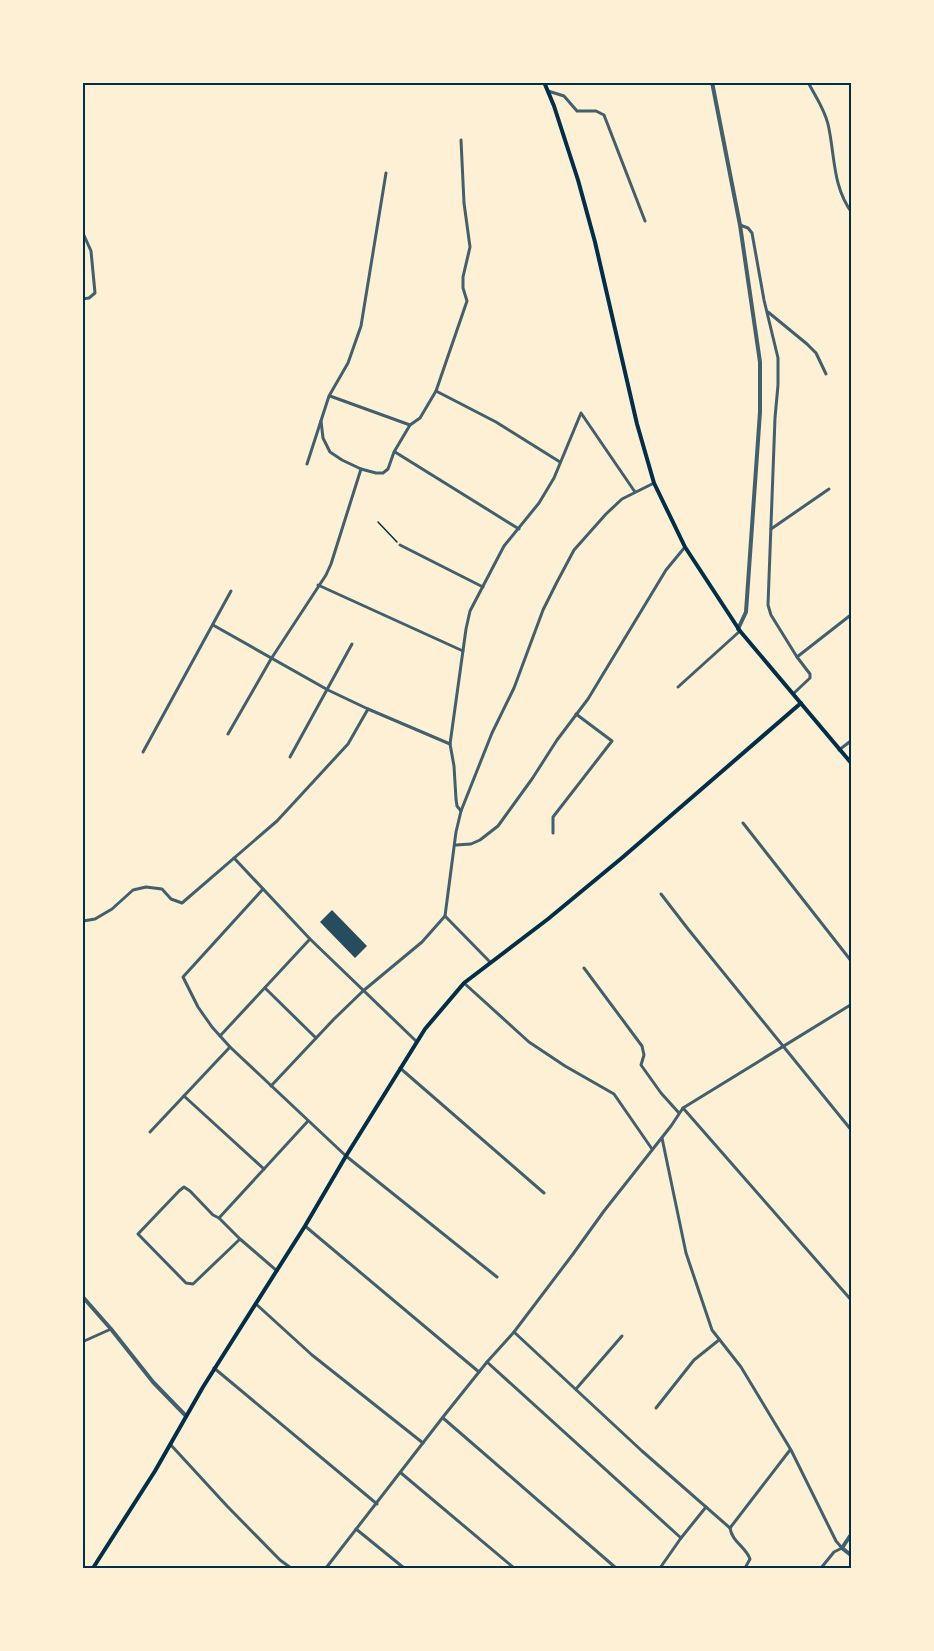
<svg xmlns="http://www.w3.org/2000/svg" width="934" height="1651" font-family="'Alegreya Sans',sans-serif">
<style>
.building{fill:#264d5e}
.lines{fill:none;stroke-linecap:round;stroke-linejoin:round}
.path{stroke:#003049;stroke-width:1.5}
.minor{stroke:#3f606c;stroke-width:3}
.tertiary{stroke:#3f606c;stroke-width:4}
.secondary{stroke:#003049;stroke-width:4}
.neatline{fill:none;stroke:#003049;stroke-width:2}
</style>
<rect width="100%" height="100%" fill="#fdf0d5"/>
<polygon class="building" points="332,910 367,946 355,958 320,922"/>
<g class="lines">
<polyline class="path" points="378,522 397,542"/>
<g class="minor">
<path d="M808,82C815,96 824,108 828,124C835,154 832,186 852,213"/>
<polyline points="548,91 564,96 577,111 596,111 604,115 645,221"/>
<polyline points="740,225 748,228 752,233 764,300 778,358 778,385 775,418 768,605 771,615 797,657"/>
<polyline points="82,231 91,251 95,293 89,298 82,299"/>
<polyline points="768,312 807,344 816,353 826,374"/>
<polyline points="436,391 496,422 560,462"/>
<polyline points="330,396 410,425"/>
<polyline points="321,421 323,438 330,452 342,460 361,469 376,473 383,473 388,469 394,452 410,425 420,418 436,391 467,301 463,288 463,277 470,247 464,203 461,140"/>
<polyline points="395,452 519,529"/>
<polyline points="307,464 329,396 348,363 361,326 386,173"/>
<polyline points="771,529 829,489"/>
<polyline points="400,545 483,587"/>
<polyline points="318,585 463,651"/>
<polyline points="213,625 328,690 368,709"/>
<polyline points="678,687 740,631"/>
<polyline points="793,694 810,678 810,674 797,657 852,614"/>
<polyline points="228,734 271,659 326,575 331,564 361,469"/>
<polyline points="839,750 852,740"/>
<polyline points="143,752 231,591"/>
<polyline points="290,757 352,644"/>
<polyline points="461,811 457,806 456,799 454,766 450,744 466,629 470,611 504,546 539,503 554,478 581,413 635,492"/>
<polyline points="743,823 852,962"/>
<polyline points="553,833 553,817 612,741 576,714"/>
<polyline points="456,845 471,844 480,840 498,826 532,779 557,740 588,699 666,570 685,547"/>
<polyline points="234,858 310,939 416,1041"/>
<polyline points="263,889 183,977 198,1007 212,1027 230,1047 346,1156 497,1277"/>
<polyline points="661,894 688,929 852,1131"/>
<polyline points="83,921 95,919 112,909 133,890 146,887 162,889 171,899 182,903 277,821 348,744 368,709 450,744"/>
<polyline points="490,962 445,916 456,832 461,811 492,733 514,688 543,610 557,582 574,550 606,514 622,499 654,483"/>
<polyline points="584,968 642,1046 644,1055 641,1065 661,1093 679,1113"/>
<polyline points="464,983 529,1042 565,1066 614,1094 652,1149"/>
<polyline points="265,988 316,1038"/>
<polyline points="220,1036 310,939"/>
<polyline points="400,1068 544,1193"/>
<polyline points="271,1086 334,1019 363,991 422,942 445,916"/>
<polyline points="184,1096 264,1169"/>
<polyline points="683,1108 852,1301"/>
<polyline points="150,1132 230,1047"/>
<polyline points="662,1138 686,1253 712,1330 741,1367 791,1450 836,1541 842,1548 834,1552 821,1568"/>
<polyline points="219,1218 308,1121"/>
<polyline points="305,1226 479,1372"/>
<polyline points="240,1239 219,1218 213,1215 190,1191 184,1187 179,1191 138,1234 186,1283 193,1284 240,1239 277,1271"/>
<polyline points="256,1304 312,1355 423,1443"/>
<polyline points="514,1332 642,1451 730,1528 790,1450"/>
<polyline points="82,1342 111,1329"/>
<polyline points="487,1362 681,1538"/>
<polyline points="214,1368 377,1504"/>
<polyline points="576,1389 622,1336"/>
<polyline points="656,1408 694,1360 719,1340"/>
<polyline points="443,1418 616,1568"/>
<polyline points="170,1444 227,1506 280,1560 291,1568"/>
<polyline points="401,1473 514,1568"/>
<path d="M730,1528C732,1542 746,1547 750,1559L745,1568"/>
<polyline points="356,1529 404,1568"/>
<polyline points="326,1568 443,1417 487,1362 514,1332 573,1254 604,1211 671,1126 683,1108 852,1004"/>
<polyline points="660,1568 681,1538 706,1507"/>
</g>
<g class="tertiary">
<polyline points="712,82 740,225 760,362 760,412 746,612 738,629"/>
<polyline points="82,1296 111,1329 153,1382 186,1416"/>
<polyline points="852,1533 842,1548 852,1556"/>
</g>
<g class="secondary">
<polyline points="544,82 554,106 578,180 595,242 637,424 654,483 685,547 740,631 852,764"/>
<polyline points="93,1568 155,1471 203,1387 305,1226 346,1156 425,1029 464,983 548,919 623,857 801,703"/>
</g>
</g>
<rect width="934" height="1651" fill="none" stroke="#fdf0d5" stroke-width="168"/>
<rect x="84" y="84" width="766" height="1483" class="neatline"/>
</svg>
